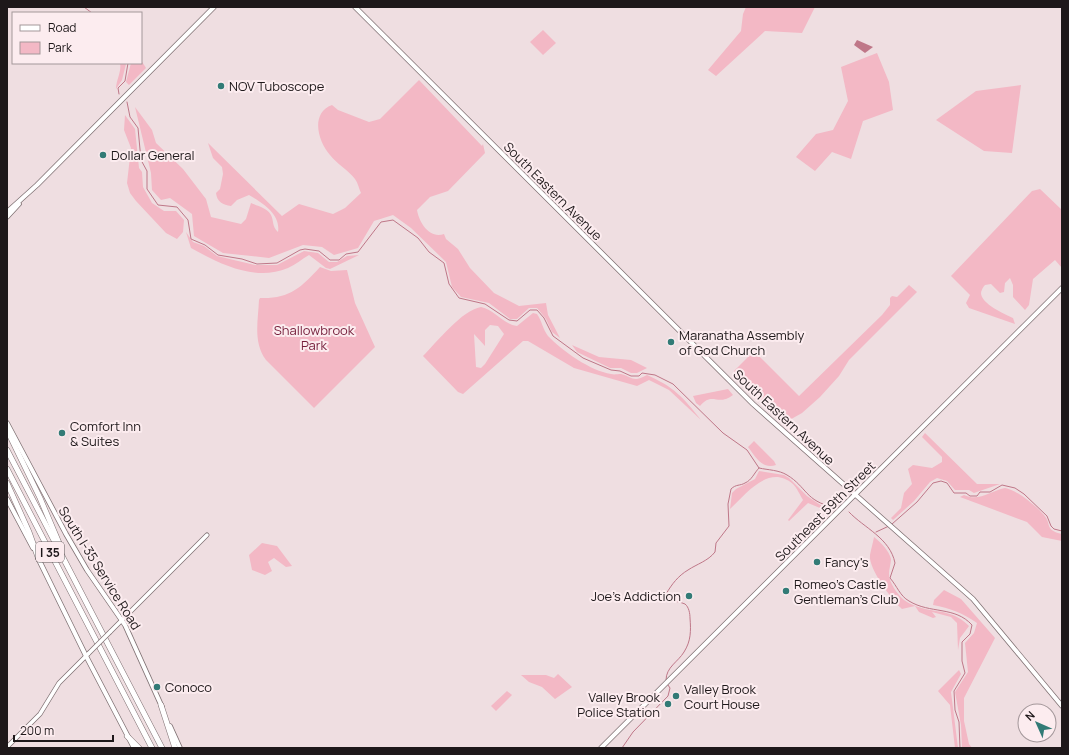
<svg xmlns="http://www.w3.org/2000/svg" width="1069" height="755" font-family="Manrope,sans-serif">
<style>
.green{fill:#f3b8c5;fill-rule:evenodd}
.water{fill:#bf7788}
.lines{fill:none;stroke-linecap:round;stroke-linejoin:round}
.stream{stroke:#bf7788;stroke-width:1}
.minor-casing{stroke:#807274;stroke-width:5}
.major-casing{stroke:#807274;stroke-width:5.5}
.highway-casing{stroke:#807274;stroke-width:6}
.minor{stroke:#fff;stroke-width:3.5}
.major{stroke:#fff;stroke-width:4}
.highway{stroke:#fff;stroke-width:5}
.minor-bridge-casing{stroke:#807274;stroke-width:5;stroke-linecap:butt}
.minor-bridge{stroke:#fff;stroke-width:3.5}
.poi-dot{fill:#327b76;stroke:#fcecef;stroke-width:1.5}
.labels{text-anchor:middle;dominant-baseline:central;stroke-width:4;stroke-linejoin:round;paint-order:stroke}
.shield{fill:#fcecef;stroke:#61585a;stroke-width:1}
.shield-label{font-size:12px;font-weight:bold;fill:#1e181a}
.poi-label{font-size:13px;fill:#1e181a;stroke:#fcecef;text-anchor:start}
.street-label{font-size:13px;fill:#1e181a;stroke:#fcecef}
.park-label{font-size:13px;fill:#751e3b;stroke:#fcecef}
</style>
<rect width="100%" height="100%" fill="#efdee1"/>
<g class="green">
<polygon points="746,7 815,7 802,33 765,31 716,76 708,70 741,31 743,14"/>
<polygon points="543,30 556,43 543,55 530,42"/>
<polygon points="877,53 889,82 893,110 863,121 851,159 832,152 815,171 796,157 816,134 833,130 848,101 841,67"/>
<polygon points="141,60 146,68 129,85 126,82 131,63 141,63"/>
<path d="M120,63H126V64L122,80L116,89C116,80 122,71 120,63Z"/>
<path d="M419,80L482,146L483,144L485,153L448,191L430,197L417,210C419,222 429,239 444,234L446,239L458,249L470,268L494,293L519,306L546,303L548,315L560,338L552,332L546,319L537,308H529L517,319H510L489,303L461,297L452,287L446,262L411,228L393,215L374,221L358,248L334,255L322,247L303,245L269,258L223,253L194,236L192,214L170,198L161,200L152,190L151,173L135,107L152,130L156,143L183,169L206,199L211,217L241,224L246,219L251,203C257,206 267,208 271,215C274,221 272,227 278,232C281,214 262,203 249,195L237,200L231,206C223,205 217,202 216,193L220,189L223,174L222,167L213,158L208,143L282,216L299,204L333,214L345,208L361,193C359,189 358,183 355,179C348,170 337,164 330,155C318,142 310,113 332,105L338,110L369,122L380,119Z"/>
<polygon points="1021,85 1012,153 984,151 936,120 976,91"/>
<polygon points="125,115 135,129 139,168 142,172 143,187 152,203 164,211 176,211 184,220 183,232 177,239 166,233 136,201 130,193 127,183 131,148 124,130"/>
<path d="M1040,189L1062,210V268L1055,260L1033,279L1029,305L1025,310L1013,297V285L1010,278L1005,283L1004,292L1000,293L991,284L985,285C983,287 981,291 981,293C981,304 1005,314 1013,318L1015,324L969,308L966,303L970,295L951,276L1032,191Z"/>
<path d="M186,232L193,242L204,246L217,256L255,265H277L304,251L318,253L329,262H337L347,256L359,255L330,269L326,268L309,255C302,259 295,265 288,268C255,282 220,264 191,248Z"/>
<path d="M320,267L331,271L347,270L355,303L375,347L314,408L266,360C253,342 258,322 259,300L260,298C289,299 301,288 320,267Z"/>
<polygon points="909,285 917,292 849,360 839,376 820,397 802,413 786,422 772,414 755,392 734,371 754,351 799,396 882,315 890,305 890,298 892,296 897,297"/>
<path d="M481,307C495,310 503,324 517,326L533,313L537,314C542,321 543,330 548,336C562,351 591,371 611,374C614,375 618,374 621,374C633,377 633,383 647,375C674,387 683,397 701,420L669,390L649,380L637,386L574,368L528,341H523L463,394L458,392L423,356C437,342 462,310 481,307ZM490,325L498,326L504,334L485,364L481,368L476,367L474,334L485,346V330Z"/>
<polygon points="572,345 599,357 631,360 647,368 637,373 631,373 621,368 610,368 577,352"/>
<path d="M728,389L733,395C717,407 713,391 700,406L696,403L693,396Z"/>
<polygon points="925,433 977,484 1000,484 974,493 969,490 955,490 947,481 937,478 930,482 914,501 893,520 891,518 901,508 904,493 912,484 908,469 913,465 932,468 942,462 942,457 922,437"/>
<path d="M754,441L774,461L776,465C762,470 755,456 748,447Z"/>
<path d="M759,471L784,475L789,478L807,496L822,506L820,508L808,503L789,521L788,520L803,500C800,495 797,488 793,484C769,463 746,494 730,509L732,493L736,489L755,479Z"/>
<path d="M1005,488C1017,490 1036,506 1044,515C1052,524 1044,530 1062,534V541L1042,537L1027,522L960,497L964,495C979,502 990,491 1005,488Z"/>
<path d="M874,537C880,542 889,550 891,559C891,563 889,569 889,574C889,583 898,595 904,600C927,616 949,605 969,626L960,638L958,650L957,623L951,617L932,612L936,617L933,618L919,612L915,606L902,609C892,600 868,568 870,555C871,549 873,543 874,537Z"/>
<polygon points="262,543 277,546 292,566 286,567 274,558 268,562 272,571 265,575 252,570 249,555"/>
<path d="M944,590L961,599L995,638L964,698V721L969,744L972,748H962L961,725L955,692L968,672L965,643L974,633L977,623C963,613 950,608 933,605L934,600Z"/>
<polygon points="959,670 961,674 951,692 958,748 955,748 950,705 938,691"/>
<polygon points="558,674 572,687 555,699 542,687 529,682 521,675 546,675 554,678"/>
<polygon points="507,691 512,695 496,711 491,706"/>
</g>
<polygon class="water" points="857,40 873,47 865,53 854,45"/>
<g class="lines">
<g class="stream">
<polyline points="84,7 92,13"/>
<polyline points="119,94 118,88 125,81 128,63"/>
<path d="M127,102L130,117L138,128L141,160L147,171V189L158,205L177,207L188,220L191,239L205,245L218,255L242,259L257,264L277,263L300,250L305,249L319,251L330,260H339L346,254L358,252L381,222L393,220L418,238L429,252L444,263L449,284L459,298L485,304L509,320L517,321L530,310H537L544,318L553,336L583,358L611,370L620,371L631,376H639L642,373L655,375L673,384L723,433L747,450L759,468C768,470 779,470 787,475C807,487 805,501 833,507"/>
<path d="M849,512C864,528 890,538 895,563L890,578C897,586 900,596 909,601C930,614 955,606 972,625L970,634L962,642V661L965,673L954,691L955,710L959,722L960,748"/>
<polyline points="892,524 917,502 933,483 941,481 947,483 954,493 966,493 970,496 977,496 980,492 990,492 1002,485 1015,488 1024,494 1047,516 1051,526 1054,529 1062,531"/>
<polyline points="876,532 889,526"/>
<path d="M666,680C666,667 678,662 684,652C691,641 691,631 690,618C690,614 689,607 685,604C679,601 673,602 667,599L666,594C672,584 678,576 688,570C697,564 708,561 715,552L716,543L729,526L728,504L731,489C736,484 740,486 745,483C752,480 754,473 759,468"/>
<polyline points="622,748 633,732 668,696 670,688 668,685"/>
</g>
<g class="minor-casing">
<g id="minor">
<polyline points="110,632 207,535"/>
<polyline points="7,747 40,714 59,683 89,653"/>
</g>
</g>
<g class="major-casing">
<g id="major">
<polyline points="355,7 753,404 973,599 1062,706"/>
<polyline points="7,212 37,185 214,7"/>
<polyline points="7,217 19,204"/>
<polyline points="7,423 66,534 87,570 125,625 162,707"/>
<polyline points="7,499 33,548"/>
<polyline points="38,558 86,656 134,748"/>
<polyline points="170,726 180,748"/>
<polyline points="601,748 1062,288"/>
</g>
</g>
<g class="highway-casing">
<g id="highway">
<polyline points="7,430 40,498 59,543"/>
<polyline points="7,450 162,748"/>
<polyline points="7,469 152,748"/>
<polyline points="7,483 29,532 39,560"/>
<polyline points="161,705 175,748"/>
<polyline points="127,736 139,748"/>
</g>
</g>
<use href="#minor" class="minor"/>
<use href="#major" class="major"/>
<use href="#highway" class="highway"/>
<g class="minor-bridge-casing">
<polyline id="minor-bridge" points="89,653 110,632"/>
</g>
<use href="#minor-bridge" class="minor-bridge"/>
</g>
<g class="poi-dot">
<circle cx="221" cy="86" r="4"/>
<circle cx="103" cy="155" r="4"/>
<circle cx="671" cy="342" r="4"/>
<circle cx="62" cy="433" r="4"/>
<circle cx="817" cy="562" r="4"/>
<circle cx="786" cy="591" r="4"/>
<circle cx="689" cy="596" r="4"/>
<circle cx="157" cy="687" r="4"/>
<circle cx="676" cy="696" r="4"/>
<circle cx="668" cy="704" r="4"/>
</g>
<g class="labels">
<rect class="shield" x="36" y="542" width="28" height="20" rx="3"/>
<g class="shield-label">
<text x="50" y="552">I 35</text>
</g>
<g class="poi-label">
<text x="229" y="86">NOV Tuboscope</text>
<text x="111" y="155">Dollar General</text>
<text x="679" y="335">Maranatha Assembly<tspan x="679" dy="15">of God Church</tspan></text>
<text x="70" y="426">Comfort Inn<tspan x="70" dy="15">&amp; Suites</tspan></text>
<text x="825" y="562">Fancy's</text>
<text x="794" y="584">Romeo's Castle<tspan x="794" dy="15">Gentleman's Club</tspan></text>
<text x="681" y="596" text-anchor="end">Joe's Addiction</text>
<text x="165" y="687">Conoco</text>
<text x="684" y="689">Valley Brook<tspan x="684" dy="15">Court House</tspan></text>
<text x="660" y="697" text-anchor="end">Valley Brook<tspan x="660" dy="15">Police Station</tspan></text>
</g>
<g class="street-label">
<text transform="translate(553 191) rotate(45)">South Eastern Avenue</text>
<text transform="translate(784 417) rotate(43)">South Eastern Avenue</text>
<text transform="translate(825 511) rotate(-45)">Southeast 59th Street</text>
<text transform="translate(100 568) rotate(58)">South I-35 Service Road</text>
</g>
<g class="park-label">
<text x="314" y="330">Shallowbrook<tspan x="314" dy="15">Park</tspan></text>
</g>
</g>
<rect width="1069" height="755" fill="none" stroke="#1e181a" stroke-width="16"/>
<rect x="12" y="12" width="130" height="52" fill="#fcecef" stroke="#a3979a"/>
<rect x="20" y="25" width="20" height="6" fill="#ffffff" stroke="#a3979a"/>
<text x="48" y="32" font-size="12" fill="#1e181a">Road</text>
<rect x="20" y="42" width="20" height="12" fill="#f3b8c5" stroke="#a3979a"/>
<text x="48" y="52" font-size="12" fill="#1e181a">Park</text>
<g transform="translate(1037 723) rotate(315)"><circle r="19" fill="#fcecef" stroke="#a3979a"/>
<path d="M0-3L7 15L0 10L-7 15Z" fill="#327b76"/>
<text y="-6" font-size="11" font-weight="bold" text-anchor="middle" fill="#1e181a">N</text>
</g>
<path d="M14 735v6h99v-6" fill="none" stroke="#1e181a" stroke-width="2"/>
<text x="20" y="735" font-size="12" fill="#1e181a" stroke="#fcecef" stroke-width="3" paint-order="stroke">200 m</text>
</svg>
